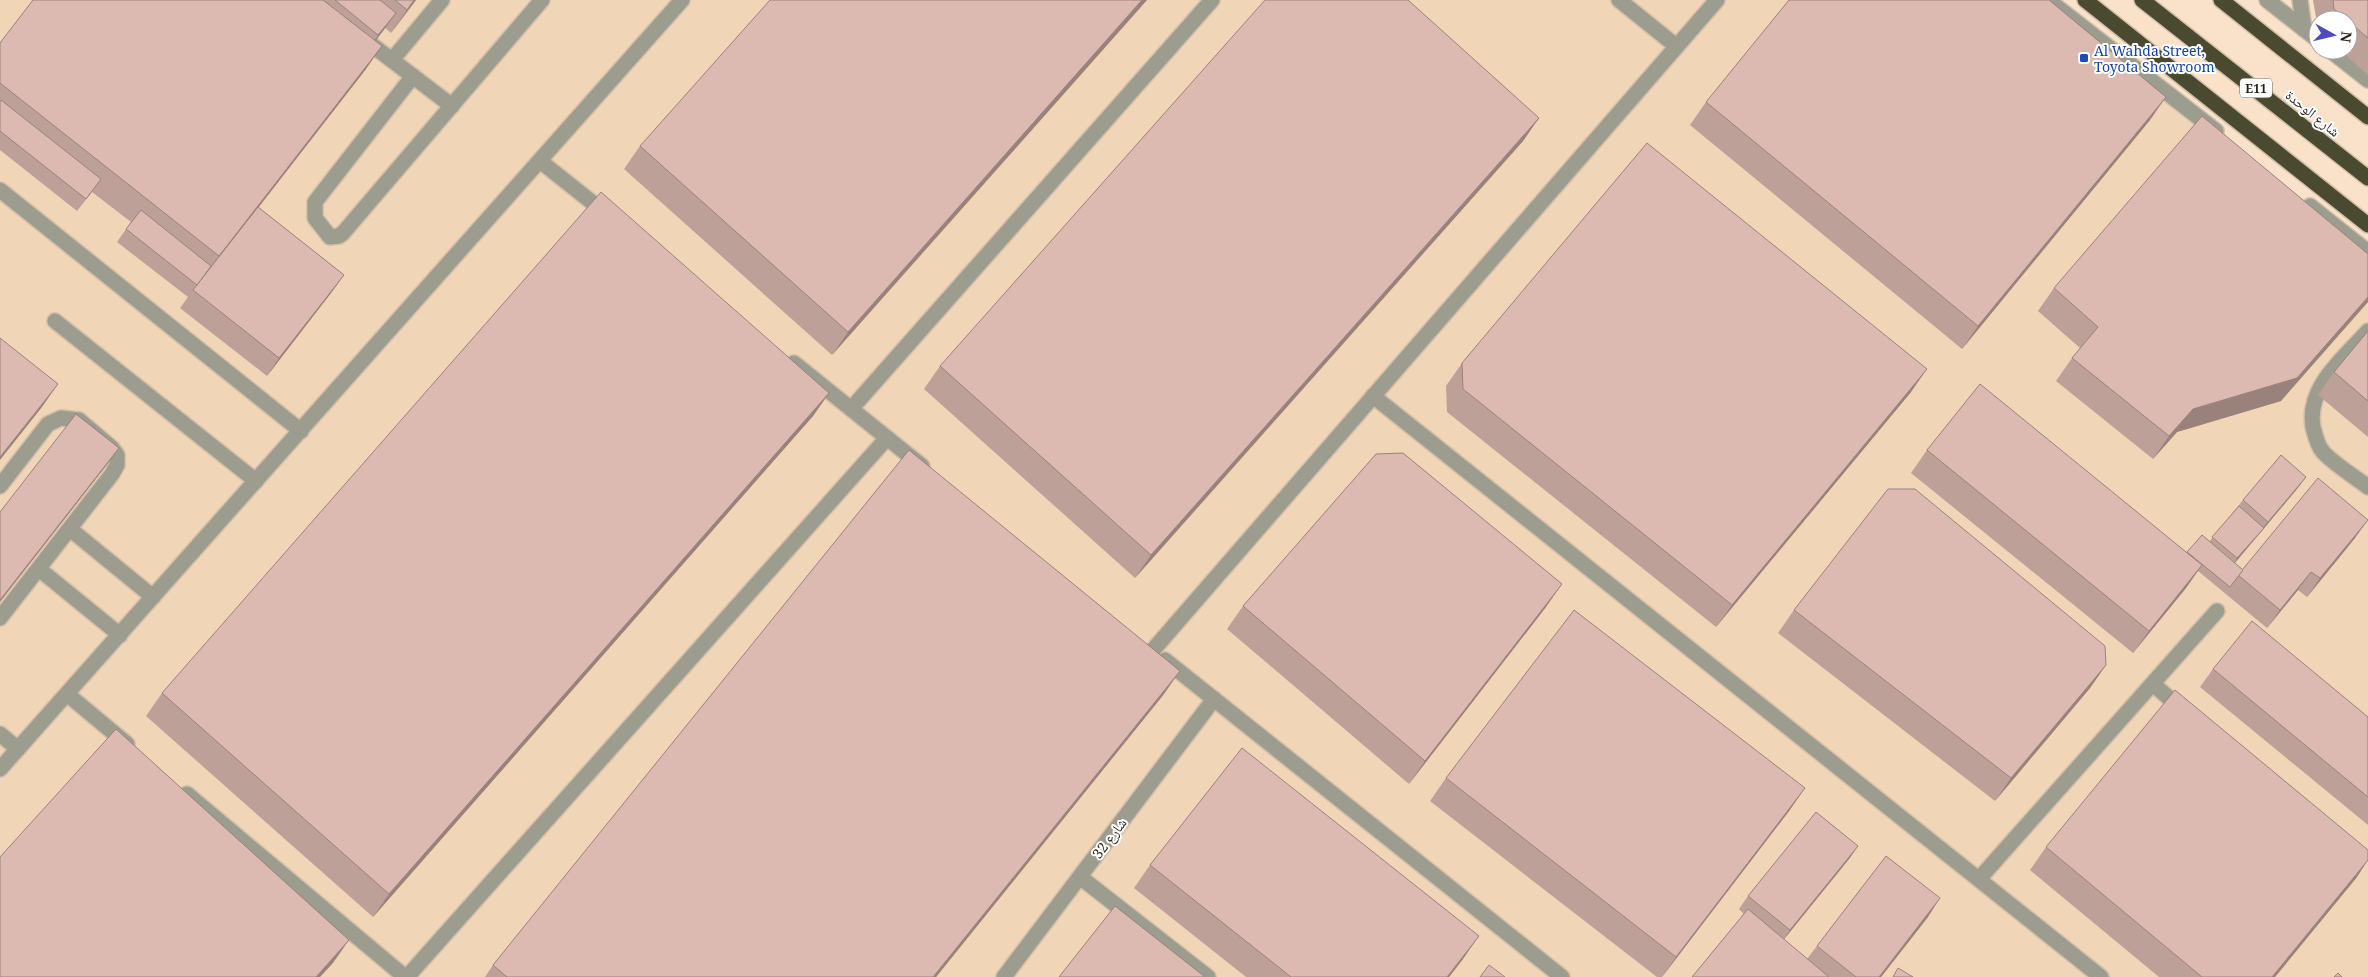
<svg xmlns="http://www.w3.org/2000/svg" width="2368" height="977" font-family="'Noto Serif','Noto Naskh Arabic',serif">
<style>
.built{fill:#f1d5b7}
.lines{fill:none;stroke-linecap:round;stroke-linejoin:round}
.lane-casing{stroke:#d3bfa9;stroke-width:18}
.street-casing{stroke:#d3bfa9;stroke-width:18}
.highway-casing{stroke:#d3bfa9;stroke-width:18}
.lane{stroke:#9c9c8f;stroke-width:15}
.street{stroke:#9c9c8f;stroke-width:15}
.highway{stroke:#4a4a30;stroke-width:15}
.wall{fill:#bda098}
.shaded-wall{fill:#9a827c}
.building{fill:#dcbab1;stroke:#9a827c}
.transit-dot{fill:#1a4fb4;stroke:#fff;stroke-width:2}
.labels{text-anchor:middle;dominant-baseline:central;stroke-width:4;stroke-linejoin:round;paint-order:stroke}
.shield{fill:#fff;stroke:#68625c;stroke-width:1}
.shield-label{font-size:12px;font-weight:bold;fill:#271f16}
.transit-label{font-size:14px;fill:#164399;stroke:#fff;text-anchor:start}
.street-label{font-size:14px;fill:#271f16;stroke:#fff}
</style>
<rect width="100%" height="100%" fill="#f9e2c9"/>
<polygon class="built" points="0,0 2056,0 2368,262 2368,977 0,977"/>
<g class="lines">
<g class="lane-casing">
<g id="lane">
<polyline points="1619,0 1676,46"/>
<polyline points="372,45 452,106"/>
<polyline points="392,60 442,0"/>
<polyline points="413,76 315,202 315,218 330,237 339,236 343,233 542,0"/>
<polyline points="0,190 301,431"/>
<polyline points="55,321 256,481"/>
<path d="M2368,331C2344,358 2306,387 2313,427C2315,435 2317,445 2323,452C2335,465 2354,476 2368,487"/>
<polyline points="1373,396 2101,977"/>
<polyline points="851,409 1212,0"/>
<polyline points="0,486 48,424 61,418 79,420 112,448 117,455 117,465 112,474 0,618"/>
<polyline points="70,529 153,597"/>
<polyline points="39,569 120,635"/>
<polyline points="2154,685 2183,710"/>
<polyline points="67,694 127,744"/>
<polyline points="0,734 18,749"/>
<polyline points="187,794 405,977"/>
<polyline points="1080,877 1208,977"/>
<polyline points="1979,879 2217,611"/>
<polyline points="407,977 887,438"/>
</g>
</g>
<g class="street-casing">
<g id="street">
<polyline points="2048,0 2216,131"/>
<polyline points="2267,0 2318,40"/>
<polyline points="2300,0 2304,29"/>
<polyline points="2330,50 2368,80"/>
<polyline points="540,161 608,215"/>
<polyline points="2310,206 2368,252"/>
<polyline points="794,363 922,466"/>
<polyline points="1153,650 1717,0"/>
<polyline points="1165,660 1562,977"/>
<polyline points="0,769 682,0"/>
<polyline points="1004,977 1214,699"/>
</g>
</g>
<g class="highway-casing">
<g id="highway">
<polyline points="2085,0 2368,225"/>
<polyline points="2142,0 2368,178"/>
<polyline points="2221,0 2368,117"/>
</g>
</g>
<use href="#lane" class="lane"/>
<use href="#street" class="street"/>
<use href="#highway" class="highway"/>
</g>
<g class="wall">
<polygon points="33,0 416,0 391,33 385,28 375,41 366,69 258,207 344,275 331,293 267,376 180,308 188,297 117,242 131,222 92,192 77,211 0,150 0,43"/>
<polygon points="1147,0 832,355 624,169 640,146"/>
<polygon points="2313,0 2368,0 2368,75 2340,50 2348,50 2348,20 2318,20 2318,29"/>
<polygon points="1706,102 2150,120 1962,349 1690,125"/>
<polygon points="1539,118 1523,141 1135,578 924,389 940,366"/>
<polygon points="2054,288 2281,401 2177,432 2153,459 2056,381 2072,358 2080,348 2038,311"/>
<polygon points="2368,331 2368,437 2318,395 2334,372"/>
<polygon points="1462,363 1911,392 1716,627 1447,412 1446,386"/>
<polygon points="829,393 813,416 373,917 146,716 162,693"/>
<polygon points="1927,450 2187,553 2202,535 2209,542 2243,500 2306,477 2297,489 2235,563 2243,570 2355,538 2307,597 2298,590 2267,628 2198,571 2186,588 2133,653 1911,473"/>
<polygon points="1243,606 1546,607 1409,784 1227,629"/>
<polygon points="1794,610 2106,665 2090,688 1995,801 1778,633"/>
<polygon points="2213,669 2368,717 2368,825 2200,687"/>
<polygon points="1164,694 936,977 485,977 493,965"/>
<polygon points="1446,778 1805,788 1789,811 1662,977 1657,977 1430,801"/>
<polygon points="1858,846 1849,859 1784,939 1807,959 1817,946 1928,917 1881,977 1692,977 1744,914 1739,909 1748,896"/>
<polygon points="2046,847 2357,877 2275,977 2159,977 2030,870"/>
<polygon points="1150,865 1463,959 1449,977 1246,977 1134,888"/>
</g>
<g class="shaded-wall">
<polygon points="414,0 416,0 391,33 407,10"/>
<polygon points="1142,0 1147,0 832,355 848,332"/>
<polygon points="396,13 383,31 366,53 378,35"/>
<polygon points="382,46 366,69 203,279 219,256"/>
<polygon points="2166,97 2150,120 1962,349 1978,326"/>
<polygon points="1539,118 1523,141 1135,578 1151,555"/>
<polygon points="344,275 331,293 267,376 279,358"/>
<polygon points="2368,297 2368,302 2281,401 2177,432 2153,459 2169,436 2193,409"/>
<polygon points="1927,369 1911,392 1716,627 1732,605"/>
<polygon points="58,384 42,407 0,460 0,457"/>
<polygon points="829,393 813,416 373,917 389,894"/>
<polygon points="119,448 106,466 0,602 0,600"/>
<polygon points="2306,477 2297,489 2233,565 2237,558"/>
<polygon points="2368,520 2355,538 2307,597 2320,578"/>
<polygon points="2202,565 2186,588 2133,653 2149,631"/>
<polygon points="2311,572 2298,590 2267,628 2280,610"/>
<polygon points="1562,584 1546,607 1409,784 1425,761"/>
<polygon points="2106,665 2090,688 1995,801 2011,778"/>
<polygon points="1180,671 1164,694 936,977 933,977"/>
<polygon points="1805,788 1789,811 1662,977 1676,957"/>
<polygon points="1858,846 1849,859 1781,943 1790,930"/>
<polygon points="2368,860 2357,877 2275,977 2272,977"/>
<polygon points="1940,898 1928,917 1881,977 1879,977"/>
<polygon points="1479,936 1463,959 1449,977 1447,977"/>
<polygon points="349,940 333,963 320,977 316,977"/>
</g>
<g class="building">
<polygon points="33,0 323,0 382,46 219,256 0,83 0,43"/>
<polygon points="335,0 380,0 396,13 378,35"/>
<polygon points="395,0 414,0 407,10"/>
<polygon points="770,0 1142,0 848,332 640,146"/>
<polygon points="1265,0 1408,0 1539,118 1151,555 940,366"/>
<polygon points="1789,0 2049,0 2166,97 1978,326 1706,102"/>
<polygon points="2333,0 2368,0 2368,38 2334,9"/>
<polygon points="1,100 101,179 86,199 0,131 0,102"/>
<polygon points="2202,116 2368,254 2368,297 2297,378 2193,409 2169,436 2072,358 2098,327 2054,288"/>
<polygon points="1647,143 1927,369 1732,605 1463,389 1462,363"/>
<polygon points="601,192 829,393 389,894 162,693"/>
<polygon points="258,207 344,275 279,358 193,290"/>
<polygon points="141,210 211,266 197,285 126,229"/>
<polygon points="2368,331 2368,401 2334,372"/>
<polygon points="0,338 58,384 0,457"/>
<polygon points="1980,384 2202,565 2149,631 1927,450"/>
<polygon points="76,414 119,448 0,600 0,512"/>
<polygon points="909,450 1180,671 933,977 507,977 493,965"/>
<polygon points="1403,453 1562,584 1425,761 1243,606 1376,454"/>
<polygon points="2281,455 2306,477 2268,522 2243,500"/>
<polygon points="2318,478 2368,520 2320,578 2311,572 2280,610 2238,575"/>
<polygon points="1888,489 1915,489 2105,646 2106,665 2011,778 1794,610"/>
<polygon points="2239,506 2264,528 2237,558 2212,537"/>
<polygon points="2202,535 2243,570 2230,587 2187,552"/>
<polygon points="1574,610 1805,788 1676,957 1446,778"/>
<polygon points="2252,621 2368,717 2368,797 2213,669"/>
<polygon points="2175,690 2368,850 2368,860 2272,977 2202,977 2046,847"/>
<polygon points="116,729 349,940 316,977 0,977 0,857"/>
<polygon points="1242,748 1479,936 1447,977 1291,977 1150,865"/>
<polygon points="1816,812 1858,846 1790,930 1748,896"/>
<polygon points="1886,856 1940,898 1879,977 1856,977 1817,946"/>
<polygon points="1115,906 1205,977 1059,977"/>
<polygon points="1748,909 1829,977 1692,977"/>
<polygon points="1489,965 1505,977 1480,977"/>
<polygon points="1898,968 1913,977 1893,977"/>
<polygon points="2338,973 2342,977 2334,977"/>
</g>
<rect class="transit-dot" x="2079" y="53" width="10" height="10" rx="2.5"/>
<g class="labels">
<rect class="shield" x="2240" y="78.5" width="32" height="19" rx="4"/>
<g class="shield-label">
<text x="2256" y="88">E11</text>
</g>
<g class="transit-label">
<text x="2094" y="50">Al Wahda Street,<tspan x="2094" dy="16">Toyota Showroom</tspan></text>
</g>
<g class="street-label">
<text transform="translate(2313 113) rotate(39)">شارع الوحدة</text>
<text transform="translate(1109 838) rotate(-53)">شارع 32</text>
</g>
</g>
<g transform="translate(2333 35) rotate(98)"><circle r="24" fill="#ffffff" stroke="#a9a5a2"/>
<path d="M0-4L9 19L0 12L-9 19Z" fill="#5149c0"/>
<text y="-8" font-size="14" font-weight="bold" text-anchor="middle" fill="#271f16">N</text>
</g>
</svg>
